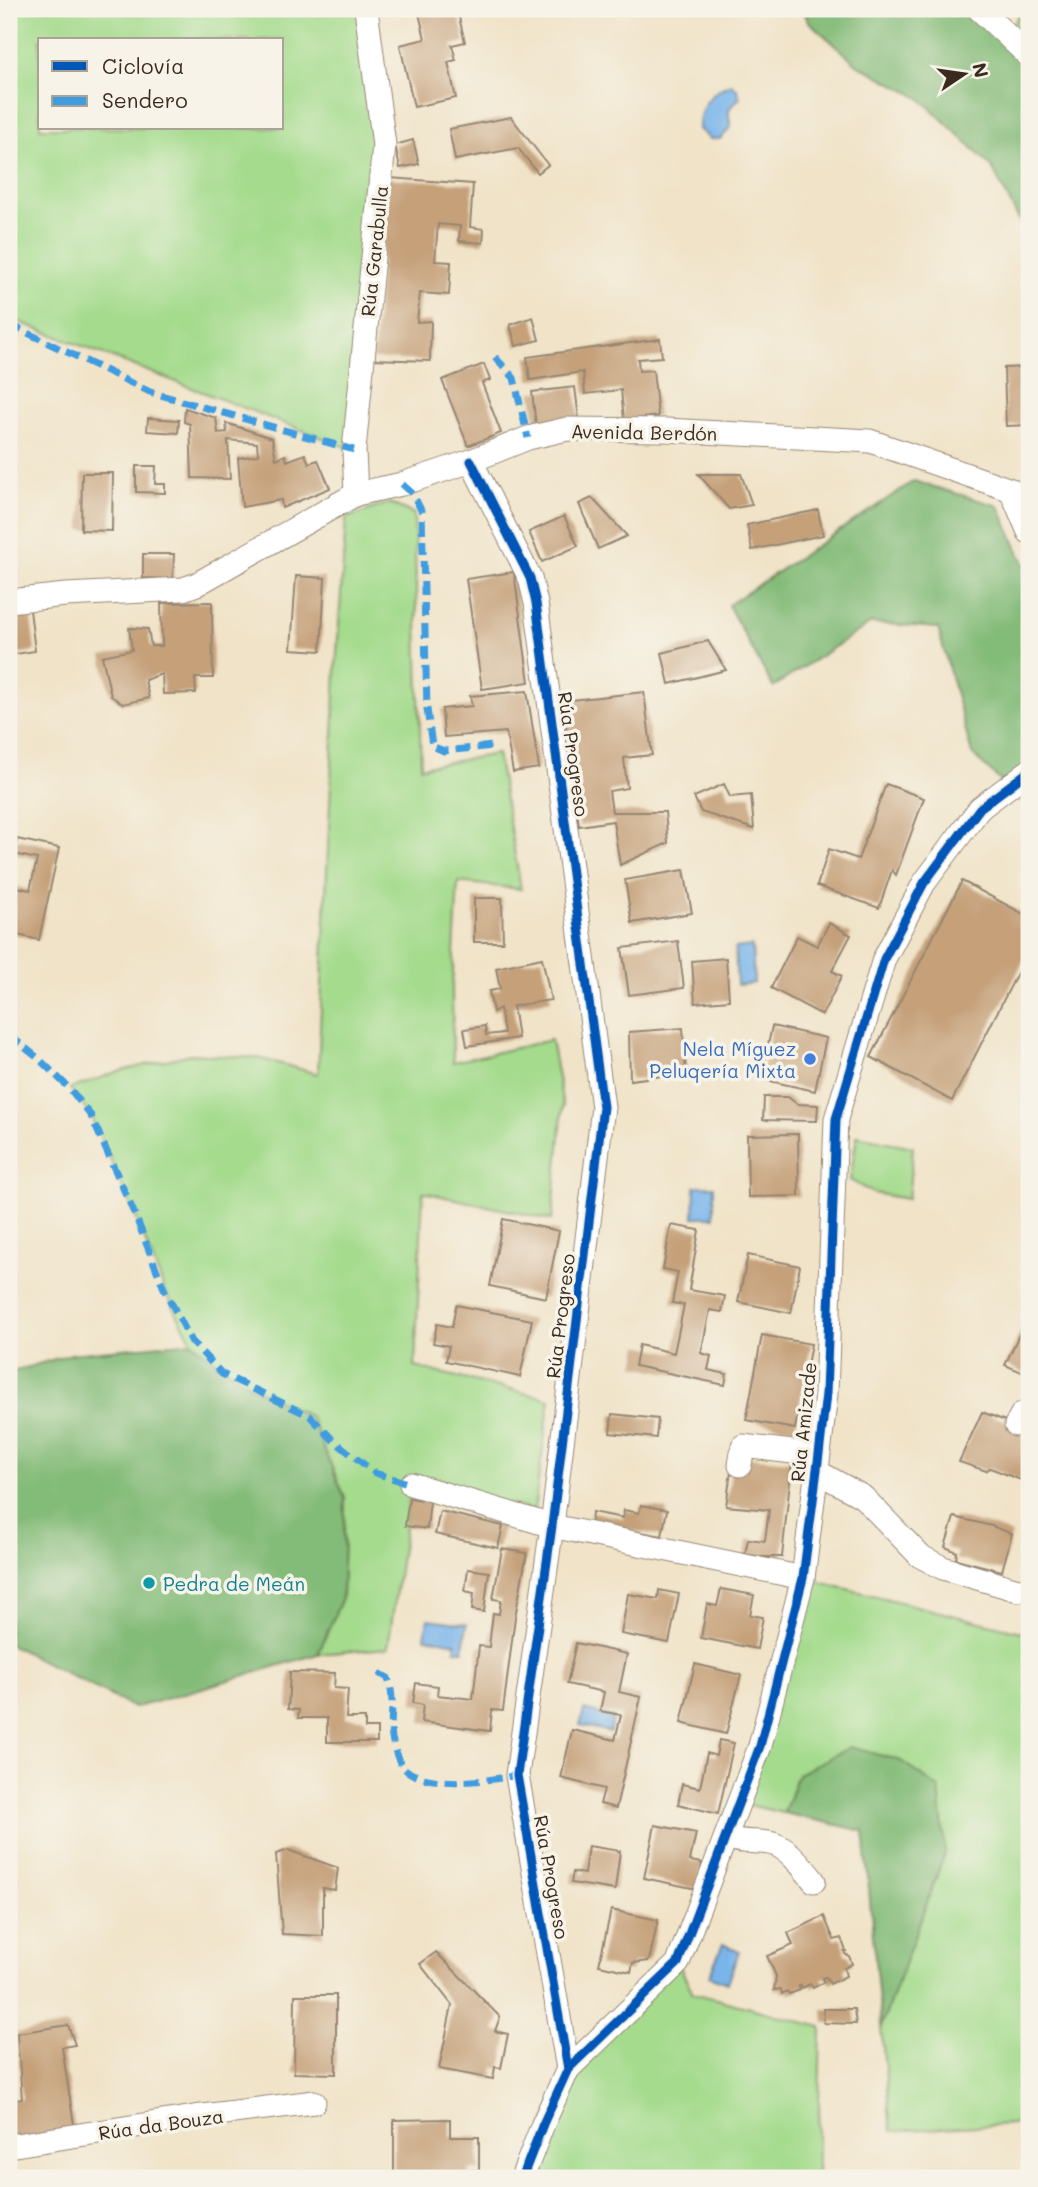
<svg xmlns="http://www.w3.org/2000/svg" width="1038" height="2187" font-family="Mali,sans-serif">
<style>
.green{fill:#a4db8d;stroke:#708256;stroke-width:2;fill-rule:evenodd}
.forest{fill:#83bb78;stroke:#5f724b;stroke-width:2}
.water{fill:#79b5eb;stroke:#5a7084;stroke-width:2}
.building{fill:#c5a079}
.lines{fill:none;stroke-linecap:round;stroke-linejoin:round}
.minor-casing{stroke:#968673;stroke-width:25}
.minor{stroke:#fff;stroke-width:23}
.quiet{stroke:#3f9ce0;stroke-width:7;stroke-dasharray:14 7;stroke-linecap:butt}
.cycleway-casing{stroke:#f7f3e8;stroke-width:13}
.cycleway{stroke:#0057b8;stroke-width:9}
.shop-dot{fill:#3f7fe0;stroke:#f7f3e8;stroke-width:2.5}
.culture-dot{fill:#0f9aa8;stroke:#f7f3e8;stroke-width:2.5}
.labels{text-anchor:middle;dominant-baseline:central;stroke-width:7;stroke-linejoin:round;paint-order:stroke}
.street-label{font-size:19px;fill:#3b2a1e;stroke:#f7f3e8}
.shop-label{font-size:19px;fill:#366cbe;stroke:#f7f3e8;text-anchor:end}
.culture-label{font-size:19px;fill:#0d838f;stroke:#f7f3e8;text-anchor:start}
</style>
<rect width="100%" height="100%" fill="#f7f3e8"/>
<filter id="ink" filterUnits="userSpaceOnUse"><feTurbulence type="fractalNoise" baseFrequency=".0143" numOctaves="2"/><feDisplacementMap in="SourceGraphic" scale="14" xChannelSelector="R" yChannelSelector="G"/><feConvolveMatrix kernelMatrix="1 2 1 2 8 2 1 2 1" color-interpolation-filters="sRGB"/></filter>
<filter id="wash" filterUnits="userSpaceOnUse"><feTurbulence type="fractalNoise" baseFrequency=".00686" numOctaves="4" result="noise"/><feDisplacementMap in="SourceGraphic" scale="28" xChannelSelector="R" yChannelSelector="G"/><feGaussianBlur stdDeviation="1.57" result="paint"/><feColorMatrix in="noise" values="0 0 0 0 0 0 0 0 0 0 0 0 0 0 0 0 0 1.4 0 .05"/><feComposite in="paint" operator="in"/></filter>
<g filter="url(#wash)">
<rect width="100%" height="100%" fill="#f0e3c8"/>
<g class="green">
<path d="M9,9H366L384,145L354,450L9,318ZM40,40H282V128H40Z"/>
<polygon points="1021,9 1029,9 1029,56 1008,36"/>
<polygon points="389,503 414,514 421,767 497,754 521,889 458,882 452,988 453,1062 551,1040 563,1105 552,1220 423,1192 415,1367 550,1399 534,1510 411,1484 388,1648 318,1654 342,1598 345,1498 310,1417 222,1374 192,1342 165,1291 135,1215 91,1116 70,1089 117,1072 191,1054 259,1058 318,1074 336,669 346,518"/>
<polygon points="857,1136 913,1147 908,1199 873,1193 850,1180"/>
<polygon points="803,1578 1029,1634 1029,2123 891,2131 881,2027 945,1853 798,1774 784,1813 739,1803"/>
<polygon points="678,1963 693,1993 821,2027 817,2178 522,2178 568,2069"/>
</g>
<g class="forest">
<polygon points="803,9 979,9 1029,56 1029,239 991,166 920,98 858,65 808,21"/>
<polygon points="914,481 999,506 1029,575 1029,808 972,754 938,628 871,623 773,687 728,605"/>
<path d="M192,1342C231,1375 264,1396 310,1416L345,1498L342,1598L318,1654L134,1708L9,1644V1373L71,1354Z"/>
<polygon points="850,1747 901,1761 939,1788 945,1853 881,2027 864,1831 784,1813 798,1774"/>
</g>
<g class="water">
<path d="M731,84L737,89L740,98C727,109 727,108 731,127L720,139H710L699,129C698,108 711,91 731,84Z"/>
<polygon points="752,946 754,983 737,985 735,948"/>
<polygon points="695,1186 714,1186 714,1217 694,1217"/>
<polygon points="428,1619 467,1624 463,1650 455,1650 456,1643 425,1637"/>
<polygon points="584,1710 613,1717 610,1732 580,1725"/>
<polygon points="723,1944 739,1952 727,1983 709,1976"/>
</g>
<g id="blocks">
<g class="building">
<polygon points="418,9 457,9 465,42 452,45 456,60 448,62 456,98 414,107 400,45 425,39"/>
<polygon points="511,117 548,165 538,173 518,148 455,160 449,129"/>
<polygon points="413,140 419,164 400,168 395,145"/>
<polygon points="389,178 473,184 470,227 484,229 483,243 459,241 460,226 438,224 435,261 451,262 449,295 420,293 417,322 431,321 430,361 373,359"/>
<polygon points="533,317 539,340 516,346 510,325"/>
<polygon points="660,339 662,357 638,359 639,371 653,370 658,416 624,420 621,390 585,394 583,372 530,380 527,357"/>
<polygon points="484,364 490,380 482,383 501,433 468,446 442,380"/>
<polygon points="1029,367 1029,425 1006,426 1004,368"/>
<polygon points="575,387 579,419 536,425 532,392"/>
<polygon points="185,408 216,418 218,433 227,432 226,423 272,438 276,459 285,455 287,461 305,454 309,463 318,460 330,488 282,508 281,500 242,507 238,458 258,455 257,443 228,440 230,479 192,478 190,424 184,422"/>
<polygon points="148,418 179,420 178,433 147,431"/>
<polygon points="136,466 156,466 155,484 165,484 165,493 136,492"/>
<polygon points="82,473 113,473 112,531 81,530"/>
<polygon points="698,474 741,474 752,505 729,509"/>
<polygon points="592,498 627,536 598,549 579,504"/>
<polygon points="818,510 823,535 752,550 747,525"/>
<polygon points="564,516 578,546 542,562 529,532"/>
<polygon points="143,554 174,554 173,579 143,578"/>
<polygon points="514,572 529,682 482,689 466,579"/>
<polygon points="296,576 325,578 321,651 291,649"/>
<polygon points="212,602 213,678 195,678 196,693 163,694 162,674 145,680 149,698 123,704 111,696 102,656 132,650 129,628 148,629 151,646 162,646 161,603"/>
<polygon points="30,610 35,651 9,655 9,612"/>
<polygon points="708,641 726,670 669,684 662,653"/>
<polygon points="527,691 539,768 513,772 506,732 444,737 442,709 472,706 470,696"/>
<polygon points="644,692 652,755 624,758 627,788 609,791 612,812 665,812 668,843 620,865 613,821 579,826 563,701"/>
<polygon points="724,784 730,797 751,795 754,829 701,812 694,797"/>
<polygon points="886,784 924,798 896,875 892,870 879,908 817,886 829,849 858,859"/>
<polygon points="17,839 59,848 39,940 9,933 9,885 30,890 37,859 14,854"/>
<polygon points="684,870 692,913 632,923 625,880"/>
<polygon points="962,881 1029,917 1029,950 952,1101 871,1057"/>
<polygon points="474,898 502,898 503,942 474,942"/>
<polygon points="829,923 851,935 832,971 842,976 822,1015 771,988 797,936 817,946"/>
<polygon points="678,941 684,988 629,995 622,948"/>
<polygon points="542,958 551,1000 513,1006 518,1038 467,1046 464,1029 485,1026 486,1035 504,1033 500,1008 493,1012 489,991 500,989 496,968"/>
<polygon points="726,958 729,1000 695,1003 692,961"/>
<polygon points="772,1026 826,1038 815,1091 761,1079"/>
<polygon points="683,1028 686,1073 630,1080 629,1032"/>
<polygon points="764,1097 788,1097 797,1104 818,1105 817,1121 763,1120"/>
<polygon points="798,1134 799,1196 748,1197 747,1135"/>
<polygon points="503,1219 559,1231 546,1298 490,1286"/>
<polygon points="671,1225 699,1230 689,1290 725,1296 722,1312 710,1310 701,1353 711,1356 708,1370 727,1374 725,1385 635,1366 639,1345 674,1353 684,1305 672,1303 678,1272 663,1269"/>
<polygon points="748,1255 800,1266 791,1313 738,1302"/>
<polygon points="456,1305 532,1320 520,1377 446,1361 449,1346 433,1343 437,1324 452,1327"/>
<polygon points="1022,1328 1029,1331 1029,1375 1005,1365"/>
<polygon points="762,1335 811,1344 795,1429 746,1420"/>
<polygon points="982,1412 1029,1430 1029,1475 1026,1482 990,1468 986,1471 959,1462"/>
<polygon points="612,1414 658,1419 656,1438 610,1433"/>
<polygon points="749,1457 792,1461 782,1557 762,1557 745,1554 748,1539 765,1541 769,1510 726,1506 732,1464"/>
<polygon points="409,1498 430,1501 427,1529 405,1526"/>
<polygon points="641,1505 667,1510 662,1536 591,1523 592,1512 623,1518 624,1510 639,1513"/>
<polygon points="440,1511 503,1526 498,1548 435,1534"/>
<polygon points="954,1517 992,1526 1012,1534 1002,1571 956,1559 957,1552 945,1547"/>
<polygon points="502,1549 527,1553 515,1617 503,1711 492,1710 490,1731 421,1722 423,1705 413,1703 416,1683 438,1686 437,1695 473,1699 479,1646 489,1647 493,1613 499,1614 501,1600 493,1599"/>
<polygon points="468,1569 489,1572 484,1612 472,1610 474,1593 465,1591"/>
<polygon points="721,1589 754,1595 750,1615 763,1617 757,1649 701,1638 707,1604 717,1606"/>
<polygon points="659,1590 679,1594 669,1643 621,1634 628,1594 658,1599"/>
<polygon points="576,1643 627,1654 619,1692 641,1697 616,1808 600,1804 604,1789 561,1778 572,1730 615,1740 621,1715 600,1711 604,1692 567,1684"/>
<polygon points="695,1664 741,1675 726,1734 681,1723"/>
<polygon points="290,1672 335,1673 334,1688 348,1689 346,1718 365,1718 365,1728 377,1728 377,1742 327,1742 327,1718 298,1718 299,1710 288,1709"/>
<polygon points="719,1740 734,1743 718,1814 678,1804 682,1784 700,1788 707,1753 716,1756"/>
<polygon points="655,1825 696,1833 690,1861 702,1863 697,1889 644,1878"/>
<polygon points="588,1846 620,1851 615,1890 571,1883 573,1872 584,1874"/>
<polygon points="288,1850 338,1868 335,1890 323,1888 323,1936 282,1934 276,1854"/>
<polygon points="611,1910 658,1920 649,1961 633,1963 631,1972 599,1965"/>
<polygon points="824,1916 834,1940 841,1938 846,1951 844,1951 845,1954 849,1956 852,1964 844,1968 846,1976 830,1984 826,1977 822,1978 824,1982 813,1988 810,1984 802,1988 801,1985 799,1986 800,1990 789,1994 787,1991 782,1994 781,1989 774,1990 776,1976 767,1956 793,1945 788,1933"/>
<polygon points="436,1952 500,2017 495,2031 508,2034 501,2068 495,2067 493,2079 439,2069 452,2005 420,1964"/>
<polygon points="295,1995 336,1995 336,2074 294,2073"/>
<polygon points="823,2009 854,2009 856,2024 824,2023"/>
<polygon points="68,2025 75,2045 62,2047 75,2131 11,2142 9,2101 22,2099 17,2033"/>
<polygon points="450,2119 450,2137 479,2137 479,2170 469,2170 469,2178 394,2178 394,2120"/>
</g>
</g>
</g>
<g filter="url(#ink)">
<use href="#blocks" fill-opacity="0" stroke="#968673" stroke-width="2"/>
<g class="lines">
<g class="minor-casing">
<g id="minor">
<polyline points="979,9 1029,56"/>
<polyline points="471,461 530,578 536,603 603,1107 552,1526 517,1775 568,2069 543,2124 522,2178"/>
<polyline points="1011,490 1029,532"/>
<polyline points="356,494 354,450 384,145 366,9"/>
<polyline points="9,601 66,595 183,589 197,584 356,494 402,484 471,461 528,438 567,429 666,430 870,441 1011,490"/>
<polyline points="1016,1425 1022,1414 1029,1413"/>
<polyline points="740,1465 743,1446 818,1455"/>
<polyline points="816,1471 863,1497 920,1556 943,1568 984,1580 1018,1590 1029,1589"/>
<polyline points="411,1484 552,1526 803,1578"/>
<path d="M726,1837C744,1845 762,1839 776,1845C791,1851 804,1869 814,1881"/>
<polyline points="568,2069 678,1963 760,1746 803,1578 820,1446 826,1394 836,1119 884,959 924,883 980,808 1029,771"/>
<polyline points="9,2146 194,2117 314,2102"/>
</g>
</g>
<use href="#minor" class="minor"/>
<g class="quiet">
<polyline points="9,324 150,392 354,450"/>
<polyline points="495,357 514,378 528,438"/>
<polyline points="402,484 413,494 422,512 427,709 432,746 444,751 493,746"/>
<polyline points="9,1035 38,1058 70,1089 91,1116 135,1215 165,1291 192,1342 222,1374 310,1416 333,1440 375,1473 411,1484"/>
<path d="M379,1673L388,1678C396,1700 389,1717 392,1738C394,1747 397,1761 404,1768C424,1789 490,1781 517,1775"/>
</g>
<g class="cycleway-casing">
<g id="cycleway">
<polyline points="471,461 530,578 536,603 603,1107 552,1526 517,1775 568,2069 543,2124 522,2178"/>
<polyline points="568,2069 678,1963 760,1746 803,1578 820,1446 826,1394 836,1119 884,959 924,883 980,808 1029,771"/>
</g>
</g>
<use href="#cycleway" class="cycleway"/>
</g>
</g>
<circle class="shop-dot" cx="810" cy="1059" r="7"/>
<circle class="culture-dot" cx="149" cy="1583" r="7"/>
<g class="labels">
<g class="street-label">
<text transform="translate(374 251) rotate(-84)">Rúa Garabulla</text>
<text transform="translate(644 432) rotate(1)">Avenida Berdón</text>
<text transform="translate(574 754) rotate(82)">Rúa Progreso</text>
<text transform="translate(560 1316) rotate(-83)">Rúa Progreso</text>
<text transform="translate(803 1422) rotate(-84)">Rúa Amizade</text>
<text transform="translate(552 1877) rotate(80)">Rúa Progreso</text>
<text transform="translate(161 2124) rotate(-8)">Rúa da Bouza</text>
</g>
<g class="shop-label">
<text x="796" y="1048">Nela Míguez<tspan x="796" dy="22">Peluqería Mixta</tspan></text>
</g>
<g class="culture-label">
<text x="163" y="1583">Pedra de Meán</text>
</g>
</g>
<rect width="1038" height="2187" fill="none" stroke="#f7f3e8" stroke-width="35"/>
<rect x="38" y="38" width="245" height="91" fill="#f7f3e8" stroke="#aca397" stroke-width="2"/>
<rect x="52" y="61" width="35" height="10" fill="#0057b8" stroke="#aca397" stroke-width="2"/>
<text x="102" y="74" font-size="21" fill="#3b2a1e">Ciclovía</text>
<rect x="52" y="96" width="35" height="10" fill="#3f9ce0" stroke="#aca397" stroke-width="2"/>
<text x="102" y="108" font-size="21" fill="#3b2a1e">Sendero</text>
<g transform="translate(964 74) rotate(77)" stroke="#f7f3e8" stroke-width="5" paint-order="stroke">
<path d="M0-5L12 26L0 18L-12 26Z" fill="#3b2a1e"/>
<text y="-10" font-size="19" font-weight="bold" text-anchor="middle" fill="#3b2a1e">N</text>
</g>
</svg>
